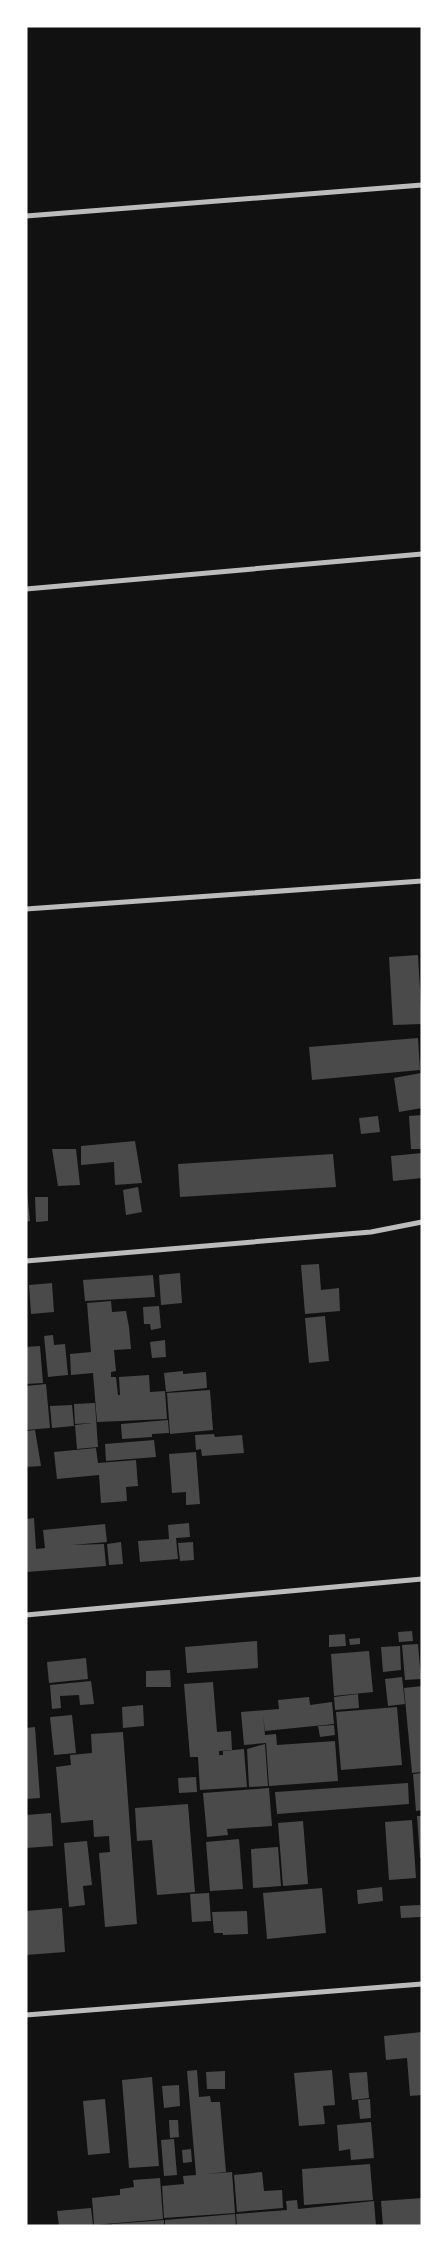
<svg xmlns="http://www.w3.org/2000/svg" width="448" height="2252" font-family="Cabin,sans-serif">
<style>
.building{fill:#4a4a4a}
.lines{fill:none;stroke-linecap:round;stroke-linejoin:round}
.minor{stroke:#bcbcbc;stroke-width:5}
</style>
<rect width="100%" height="100%" fill="#111"/>
<g class="building">
<polygon points="418,955 422,1024 393,1025 389,957"/>
<polygon points="418,1038 420,1070 312,1080 309,1047"/>
<polygon points="421,1073 422,1108 399,1112 394,1078"/>
<polygon points="422,1115 422,1149 411,1149 409,1116"/>
<polygon points="378,1116 380,1132 361,1134 359,1118"/>
<polygon points="135,1141 142,1183 115,1185 114,1162 81,1165 81,1146"/>
<polygon points="52,1149 76,1149 80,1185 58,1186"/>
<polygon points="422,1153 422,1178 393,1181 391,1156"/>
<polygon points="333,1154 336,1187 180,1197 178,1164"/>
<polygon points="26,1183 30,1221 26,1222"/>
<polygon points="138,1187 142,1212 126,1215 123,1190"/>
<polygon points="35,1197 48,1197 48,1221 36,1222"/>
<polygon points="319,1264 321,1290 339,1288 340,1311 305,1314 301,1265"/>
<polygon points="180,1273 182,1303 161,1305 159,1275"/>
<polygon points="153,1275 155,1297 85,1301 83,1280"/>
<polygon points="52,1283 54,1312 31,1314 29,1285"/>
<polygon points="111,1301 112,1312 126,1311 129,1327 131,1349 114,1350 116,1371 111,1372 111,1377 116,1377 118,1395 120,1395 119,1377 149,1375 150,1392 165,1391 167,1419 97,1422 93,1373 71,1375 70,1354 91,1352 87,1303"/>
<polygon points="159,1306 161,1328 151,1330 150,1324 144,1324 143,1307"/>
<polygon points="325,1316 329,1361 309,1363 305,1318"/>
<polygon points="53,1335 54,1345 65,1344 68,1375 48,1377 44,1336"/>
<polygon points="165,1340 166,1357 152,1358 150,1342"/>
<polygon points="40,1346 43,1383 26,1384 26,1347"/>
<polygon points="183,1371 183,1374 206,1372 207,1388 166,1392 164,1373"/>
<polygon points="46,1384 50,1428 26,1430 26,1386"/>
<polygon points="210,1390 213,1430 170,1434 167,1393"/>
<polygon points="95,1403 98,1447 77,1449 75,1425 92,1423 75,1424 74,1404"/>
<polygon points="72,1405 74,1426 52,1428 50,1406"/>
<polygon points="168,1420 169,1433 152,1434 152,1437 122,1439 121,1424"/>
<polygon points="35,1430 41,1466 26,1467 26,1431"/>
<polygon points="214,1434 215,1437 242,1435 244,1453 202,1456 201,1449 196,1450 195,1435"/>
<polygon points="154,1440 156,1457 106,1461 105,1444"/>
<polygon points="96,1448 98,1463 136,1460 138,1486 126,1487 127,1501 101,1503 99,1475 57,1479 54,1452"/>
<polygon points="196,1452 200,1504 186,1505 186,1492 172,1493 169,1454"/>
<polygon points="34,1518 36,1549 45,1548 43,1530 105,1524 107,1542 72,1545 104,1544 106,1566 26,1572 26,1519"/>
<polygon points="189,1523 190,1537 176,1538 178,1559 140,1562 138,1541 169,1539 168,1525"/>
<polygon points="121,1542 123,1564 109,1565 107,1544"/>
<polygon points="193,1542 194,1560 180,1561 178,1543"/>
<polygon points="412,1631 413,1641 399,1642 398,1632"/>
<polygon points="345,1634 346,1646 329,1647 329,1635"/>
<polygon points="360,1638 360,1644 350,1645 349,1639"/>
<polygon points="257,1641 258,1668 187,1673 185,1647"/>
<polygon points="418,1644 421,1679 405,1680 402,1645"/>
<polygon points="400,1646 401,1670 383,1672 381,1647"/>
<polygon points="369,1651 373,1692 334,1696 331,1654"/>
<polygon points="86,1658 88,1679 49,1683 47,1662"/>
<polygon points="170,1670 171,1687 146,1687 146,1671"/>
<polygon points="402,1677 405,1704 388,1706 385,1679"/>
<polygon points="91,1681 94,1704 80,1705 79,1695 60,1696 61,1708 52,1709 50,1685"/>
<polygon points="213,1682 217,1732 231,1731 232,1750 219,1751 219,1755 223,1755 223,1751 244,1749 247,1787 200,1790 198,1757 190,1757 184,1684"/>
<polygon points="422,1686 422,1772 412,1773 404,1688"/>
<polygon points="358,1694 359,1708 335,1710 334,1697"/>
<polygon points="309,1697 310,1705 332,1702 334,1724 265,1731 263,1715 265,1735 276,1734 277,1745 335,1741 338,1781 269,1786 266,1743 244,1745 241,1712 279,1709 278,1700"/>
<polygon points="143,1705 144,1726 123,1728 122,1707"/>
<polygon points="397,1707 402,1765 341,1770 336,1712"/>
<polygon points="72,1715 76,1753 54,1755 50,1717"/>
<polygon points="334,1725 335,1735 320,1737 318,1726"/>
<polygon points="35,1727 40,1798 26,1799 26,1728"/>
<polygon points="123,1732 137,1924 105,1927 99,1853 110,1852 109,1836 94,1837 93,1820 61,1823 56,1767 71,1765 70,1755 92,1753 91,1734"/>
<polygon points="265,1744 268,1786 249,1787 247,1749"/>
<polygon points="422,1773 422,1810 416,1811 413,1774"/>
<polygon points="196,1777 197,1792 179,1793 178,1778"/>
<polygon points="408,1783 409,1804 277,1814 275,1792"/>
<polygon points="269,1788 272,1826 227,1829 228,1835 207,1837 203,1793"/>
<polygon points="188,1804 195,1892 157,1895 152,1840 137,1841 135,1808"/>
<polygon points="51,1813 53,1846 26,1848 26,1815"/>
<polygon points="417,1816 422,1816 422,1858 420,1858"/>
<polygon points="412,1820 416,1878 389,1880 385,1822"/>
<polygon points="303,1821 308,1884 283,1886 278,1823"/>
<polygon points="239,1839 243,1889 210,1891 206,1842"/>
<polygon points="87,1841 92,1885 83,1886 85,1905 69,1907 64,1843"/>
<polygon points="278,1847 281,1886 253,1888 251,1849"/>
<polygon points="382,1887 383,1901 358,1904 357,1890"/>
<polygon points="322,1888 326,1933 267,1939 263,1893"/>
<polygon points="209,1893 211,1921 192,1922 190,1894"/>
<polygon points="420,1905 421,1917 401,1918 400,1906"/>
<polygon points="62,1908 65,1952 26,1955 26,1911"/>
<polygon points="247,1911 248,1934 223,1935 223,1933 214,1933 212,1912"/>
<polygon points="422,2032 422,2095 410,2096 407,2058 386,2060 384,2036"/>
<polygon points="197,2070 199,2097 210,2096 211,2102 220,2102 226,2172 206,2174 232,2172 235,2213 164,2218 162,2186 184,2184 183,2176 196,2175 187,2071"/>
<polygon points="332,2070 335,2105 323,2106 325,2124 299,2126 294,2073"/>
<polygon points="225,2071 225,2089 207,2089 206,2072"/>
<polygon points="367,2072 369,2098 352,2100 349,2073"/>
<polygon points="152,2077 159,2166 129,2168 122,2080"/>
<polygon points="179,2085 180,2106 164,2108 162,2086"/>
<polygon points="105,2099 110,2153 88,2155 83,2101"/>
<polygon points="370,2099 371,2118 360,2119 358,2100"/>
<polygon points="169,2120 178,2120 179,2137 170,2138"/>
<polygon points="371,2122 374,2158 351,2160 350,2149 339,2151 337,2125"/>
<polygon points="174,2139 177,2175 164,2176 161,2140"/>
<polygon points="191,2149 192,2162 183,2163 182,2150"/>
<polygon points="370,2164 373,2200 304,2205 302,2169"/>
<polygon points="262,2172 264,2191 282,2190 283,2208 237,2212 234,2175"/>
<polygon points="160,2178 163,2219 94,2225 92,2198 120,2195 120,2189 134,2187 133,2180"/>
<polygon points="422,2198 422,2226 383,2226 381,2201"/>
<polygon points="297,2200 298,2209 374,2201 376,2226 307,2226 307,2219 307,2226 237,2226 236,2214 287,2210 286,2201"/>
<polygon points="91,2208 93,2225 59,2226 57,2211"/>
<polygon points="235,2214 236,2226 165,2226 165,2220"/>
<polygon points="164,2220 164,2226 112,2226 112,2224"/>
</g>
<g class="lines">
<g class="minor">
<polyline points="26,216 422,185"/>
<polyline points="26,589 422,554"/>
<polyline points="26,909 422,881"/>
<polyline points="26,1261 371,1232 422,1222"/>
<polyline points="26,1615 422,1579"/>
<polyline points="26,2015 422,1984"/>
</g>
</g>
<rect width="448" height="2252" fill="none" stroke="#ffffff" stroke-width="55"/>
</svg>
